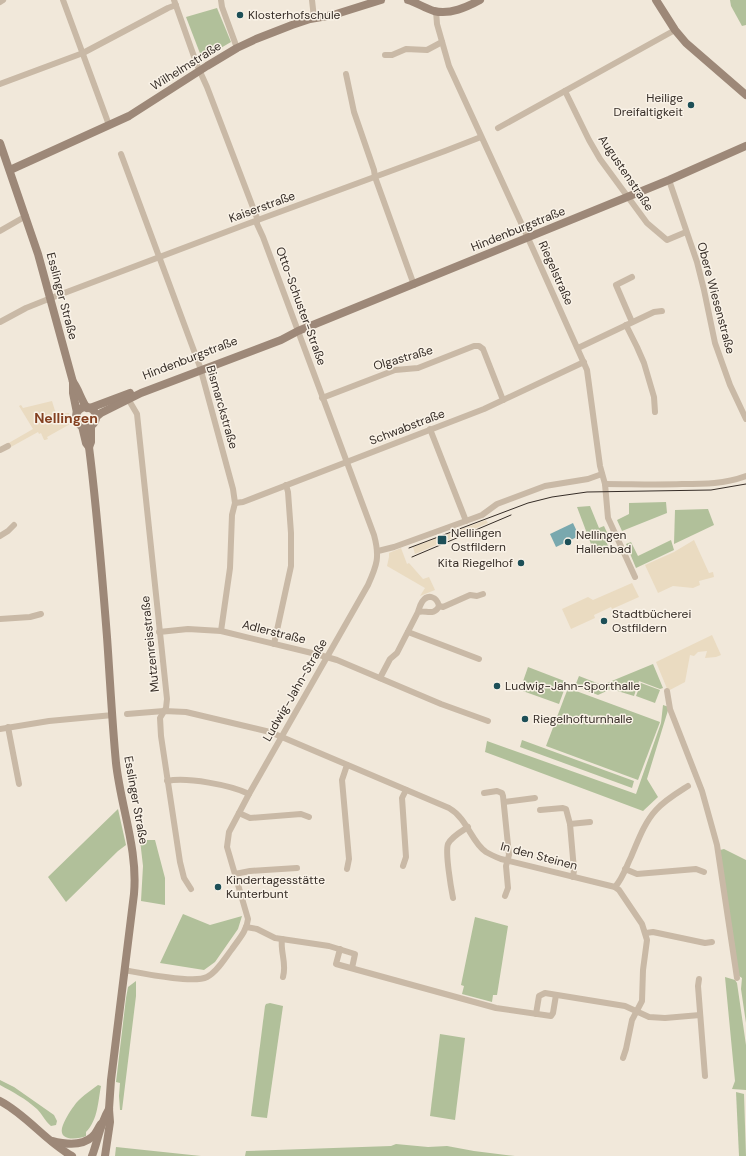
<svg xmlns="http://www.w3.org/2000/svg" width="746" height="1156" font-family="'DM Sans',sans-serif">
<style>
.green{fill:#b1c09a}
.plaza{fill:#eadbc1}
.water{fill:#79a8ae}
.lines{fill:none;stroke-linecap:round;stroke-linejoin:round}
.street{stroke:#c9b9a6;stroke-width:6}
.secondary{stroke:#9d8878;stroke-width:8}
.tram{stroke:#362d27;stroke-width:1}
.poi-dot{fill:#1d4f57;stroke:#f9f2e7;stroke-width:1.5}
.labels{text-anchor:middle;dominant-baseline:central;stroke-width:3;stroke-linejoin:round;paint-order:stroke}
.poi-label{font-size:12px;fill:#362d27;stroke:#f9f2e7;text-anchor:start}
.street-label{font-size:12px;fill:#362d27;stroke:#f9f2e7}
.quarter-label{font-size:14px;font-weight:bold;fill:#844020;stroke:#f9f2e7}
</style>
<rect width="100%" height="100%" fill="#f1e8da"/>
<g class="green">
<polygon points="730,0 746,0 746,25 742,26 731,6"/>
<polygon points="217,8 231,42 207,56 201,56 186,17"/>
<polygon points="666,502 667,513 622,531 617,520 629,514 629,503"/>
<polygon points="590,506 599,528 604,526 610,539 606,541 608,546 594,552 577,507"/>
<polygon points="708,509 714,525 674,544 675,510"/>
<polygon points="671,540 674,550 636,568 626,544 631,542 638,556"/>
<polygon points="653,664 663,688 660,689 639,681 634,696 611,689 598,695 575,686 579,676 602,685"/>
<polygon points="528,667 567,682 559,704 520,690"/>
<polygon points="641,683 660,690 655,703 636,696"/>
<polygon points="568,688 660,722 638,780 546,746"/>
<polygon points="663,705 669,707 647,779 658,797 643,811 485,752 487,741 636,794 661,723"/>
<polygon points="522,740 634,781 632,788 520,747"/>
<polygon points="118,809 126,845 118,851 66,902 48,877"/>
<polygon points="140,840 155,840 165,878 165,905 141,901 143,866"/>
<polygon points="724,849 746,860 746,1023 741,989 742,978 739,976 720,850"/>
<polygon points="183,914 210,925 242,916 238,929 215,962 204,970 160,963"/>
<polygon points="475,917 508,926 497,995 493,995 492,1002 462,994 464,986 461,985"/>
<polygon points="725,977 735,980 737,983 746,1045 746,1090 732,1089 735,1081"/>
<polygon points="136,981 136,996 124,1094 122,1110 120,1110 119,1096 120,1083 116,1082 126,998 128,987"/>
<polygon points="270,1003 283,1006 267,1118 251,1116 265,1006 266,1004"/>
<polygon points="440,1034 465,1038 455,1120 430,1116"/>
<path d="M0,1080L14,1087L54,1115L57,1121L56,1125L51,1126C45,1121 42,1114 37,1109C26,1099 13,1092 0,1085Z"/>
<path d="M98,1085L101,1086C98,1101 98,1120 86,1132V1136C79,1139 59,1142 62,1128C64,1121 70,1111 74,1106C79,1098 90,1091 98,1085Z"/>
<polygon points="736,1092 744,1094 746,1156 739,1156"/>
<polygon points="396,1144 428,1147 447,1146 474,1151 515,1156 245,1156 246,1151 391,1146"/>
<polygon points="116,1147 201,1156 115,1156"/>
</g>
<g class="plaza">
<polygon points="52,401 56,414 69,413 72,423 47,437 48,439 45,440 44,440 41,433 39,434 38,432 9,448 7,444 33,429 19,406 21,405 23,408"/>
<polygon points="486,520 488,523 415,554 413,547"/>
<polygon points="694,540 709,573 713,572 714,577 699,581 700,585 693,588 673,586 658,593 645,565 674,552"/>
<polygon points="401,548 407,564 409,563 423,579 429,577 435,590 420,596 425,588 387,566 389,557 389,553"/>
<polygon points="632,583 639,597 612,609 611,607 594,615 595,618 571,629 562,609 588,597 593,600"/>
<polygon points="712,635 721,655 716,657 705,658 707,651 698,652 694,656 690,655 685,682 668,691 656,662"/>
</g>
<polygon class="water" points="573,523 579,536 556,547 550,534"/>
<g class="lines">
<g class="street">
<polyline points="63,0 109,125"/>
<polyline points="221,0 222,7 237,48"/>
<polyline points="312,0 314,18"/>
<polyline points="0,2 3,0"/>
<polyline points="436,11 437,24 449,66 528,238 587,370 600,466 605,484 608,518 635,577"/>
<polyline points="385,55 392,55 406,49 427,50 442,42"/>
<polyline points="346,74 354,112 374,170 375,177 414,285"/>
<polyline points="0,84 83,53 168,8 176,5"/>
<polyline points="565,91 589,140 600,159 647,223 667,240 686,232"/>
<polyline points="498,128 675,30"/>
<polyline points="121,154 200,367 233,489 235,503 232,515 230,568 221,631"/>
<polyline points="669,180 697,262 704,290 715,343 730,385 746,419"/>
<polyline points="0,231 26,216"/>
<polyline points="632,277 616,285 632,322"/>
<polyline points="0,322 26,308 51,298 247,224 445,151 481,137"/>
<polyline points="626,325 637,347 644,363 654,397 655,412"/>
<polyline points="578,348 654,312 662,311"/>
<polyline points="127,397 137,414 167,699 166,708 160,718 161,736 180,862 184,878 191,889"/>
<polyline points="322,398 395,370 418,368 474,346 479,346 483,349 503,400"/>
<polyline points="430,429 466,521"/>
<polyline points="0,450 8,446"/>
<path d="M605,484C631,484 657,485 682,484C705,484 724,484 746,476"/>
<polyline points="235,503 243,502 484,409 584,362"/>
<polyline points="0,536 8,531 14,525"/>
<polyline points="378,551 394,547 474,518 482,515 497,504 545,486 588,479 602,474"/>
<polyline points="439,606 443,607 470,595 477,596 483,594"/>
<polyline points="0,619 30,617 41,614"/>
<polyline points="159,632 188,629 221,631 316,654 337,660 441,704 488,721"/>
<polyline points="408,632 479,659"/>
<polyline points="274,644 291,566 291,533 288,492 286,485"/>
<path d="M380,678L390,659L397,653L418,612C426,610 435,616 439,606C437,597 428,593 422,602C420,605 419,609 418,612"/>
<polyline points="667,691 670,709 702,791 717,845 737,978"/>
<path d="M127,714L164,711L186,712L270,732L449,808C468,819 471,842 486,852C491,855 496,857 501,859L615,887L619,890L642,924L647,940L643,970L642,1001L632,1020L626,1049L623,1058"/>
<polyline points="8,727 19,784"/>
<polyline points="0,729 49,721 113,715"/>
<polyline points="347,765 342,780 349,859 347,869"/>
<path d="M167,781C187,777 231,785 249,794"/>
<polyline points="484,793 497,791 502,793 503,796 509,855 506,866 508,888 505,896"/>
<polyline points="504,802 535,798"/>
<polyline points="540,810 563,808 566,809 570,824 574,870 573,877"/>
<polyline points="239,813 250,818 301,814 309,817"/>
<polyline points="570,824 590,822"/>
<polyline points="403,866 406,857 402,798 406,790"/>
<polyline points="625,869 637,874 696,869 704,872"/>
<polyline points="235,874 250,871 297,868"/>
<path d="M615,887C623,878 626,867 631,857C638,841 644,823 656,810C665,800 677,793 688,786"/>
<path d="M453,898C451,888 445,852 448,844C451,837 462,831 468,827"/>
<polyline points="246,927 257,929 275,938 329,946 355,954 352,968"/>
<polyline points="646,933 653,932 705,943 712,942"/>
<path d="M282,939C280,952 287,963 283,977"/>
<polyline points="340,949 336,964 496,1008 551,1016 553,1013 556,995"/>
<path d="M124,970C141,973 193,984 207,977C217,972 225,958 232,949C238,940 247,931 248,919L227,847L229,832L249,794L368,585C377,565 380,557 374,535L263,237L257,224V218L207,87L197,65L174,0"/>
<polyline points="699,979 698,986 705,1076"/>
<polyline points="536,1014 539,996 545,993 625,1006 649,1017 665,1018 700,1015"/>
</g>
<g class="secondary">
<path d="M408,0C417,3 425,8 434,11C450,15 467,7 480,0"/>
<polyline points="656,0 675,30 686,43 746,95"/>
<polyline points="0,143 38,254 73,382 73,393 77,413"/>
<polyline points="10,170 129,116 207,66 237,48 256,39 292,25 310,19 333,15 381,0"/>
<path d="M73,382C79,390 81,400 87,408"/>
<circle cx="86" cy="417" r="10"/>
<polyline points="90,408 130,393"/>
<polyline points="95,418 101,413 141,393 281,340 298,331 669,180 746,146"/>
<path d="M91,425V442L89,447C97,510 102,573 107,637C110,679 112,721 116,763C121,808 138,849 134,894L111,1080L109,1109L110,1122L105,1156"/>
<polyline points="82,426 86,443 89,447"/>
<path d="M0,1101C27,1115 45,1141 72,1156"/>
<path d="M52,1141C64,1144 82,1146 92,1137C96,1134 98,1128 101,1124"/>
<path d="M92,1156C98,1140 100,1124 109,1109"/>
</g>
<g class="tram">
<polyline points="409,548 528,503 552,497 587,492 711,490 746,484"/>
<polyline points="412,557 511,515"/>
</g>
</g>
<g class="poi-dot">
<circle cx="240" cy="15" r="4"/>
<circle cx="691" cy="105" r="4"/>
<rect x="437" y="535" width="10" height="10" rx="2"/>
<circle cx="568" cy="542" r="4"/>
<circle cx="521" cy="563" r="4"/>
<circle cx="604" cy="621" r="4"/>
<circle cx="497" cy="686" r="4"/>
<circle cx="525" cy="719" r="4"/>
<circle cx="218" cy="887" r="4"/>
</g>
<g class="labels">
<g class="poi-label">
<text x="248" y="15">Klosterhofschule</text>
<text x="683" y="98" text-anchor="end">Heilige<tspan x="683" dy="14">Dreifaltigkeit</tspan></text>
<text x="451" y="533">Nellingen<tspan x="451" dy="14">Ostfildern</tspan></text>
<text x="576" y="535">Nellingen<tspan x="576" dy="14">Hallenbad</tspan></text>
<text x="513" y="563" text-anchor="end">Kita Riegelhof</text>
<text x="612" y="614">Stadtbücherei<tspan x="612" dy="14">Ostfildern</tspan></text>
<text x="505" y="686">Ludwig-Jahn-Sporthalle</text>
<text x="533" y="719">Riegelhofturnhalle</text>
<text x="226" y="880">Kindertagesstätte<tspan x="226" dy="14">Kunterbunt</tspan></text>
</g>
<g class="street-label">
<text transform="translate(186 66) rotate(-32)">Wilhelmstraße</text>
<text transform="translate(626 173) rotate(56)">Augustenstraße</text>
<text transform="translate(262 207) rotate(-20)">Kaiserstraße</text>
<text transform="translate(518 229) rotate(-22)">Hindenburgstraße</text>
<text transform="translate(556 273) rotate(66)">Riegelstraße</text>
<text transform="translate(62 296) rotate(75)">Esslinger Straße</text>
<text transform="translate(716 298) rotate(75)">Obere Wiesenstraße</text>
<text transform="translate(301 306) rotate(70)">Otto-Schuster-Straße</text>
<text transform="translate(190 358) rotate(-21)">Hindenburgstraße</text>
<text transform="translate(403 358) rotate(-16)">Olgastraße</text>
<text transform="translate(222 407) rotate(74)">Bismarckstraße</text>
<text transform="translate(407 427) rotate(-21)">Schwabstraße</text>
<text transform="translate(274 632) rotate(14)">Adlerstraße</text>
<text transform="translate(150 644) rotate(-96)">Mutzenreisstraße</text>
<text transform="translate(295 690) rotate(-60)">Ludwig-Jahn-Straße</text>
<text transform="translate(136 800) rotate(80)">Esslinger Straße</text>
<text transform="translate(539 856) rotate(15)">In den Steinen</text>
</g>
<g class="quarter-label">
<text x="66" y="418">Nellingen</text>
</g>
</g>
</svg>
